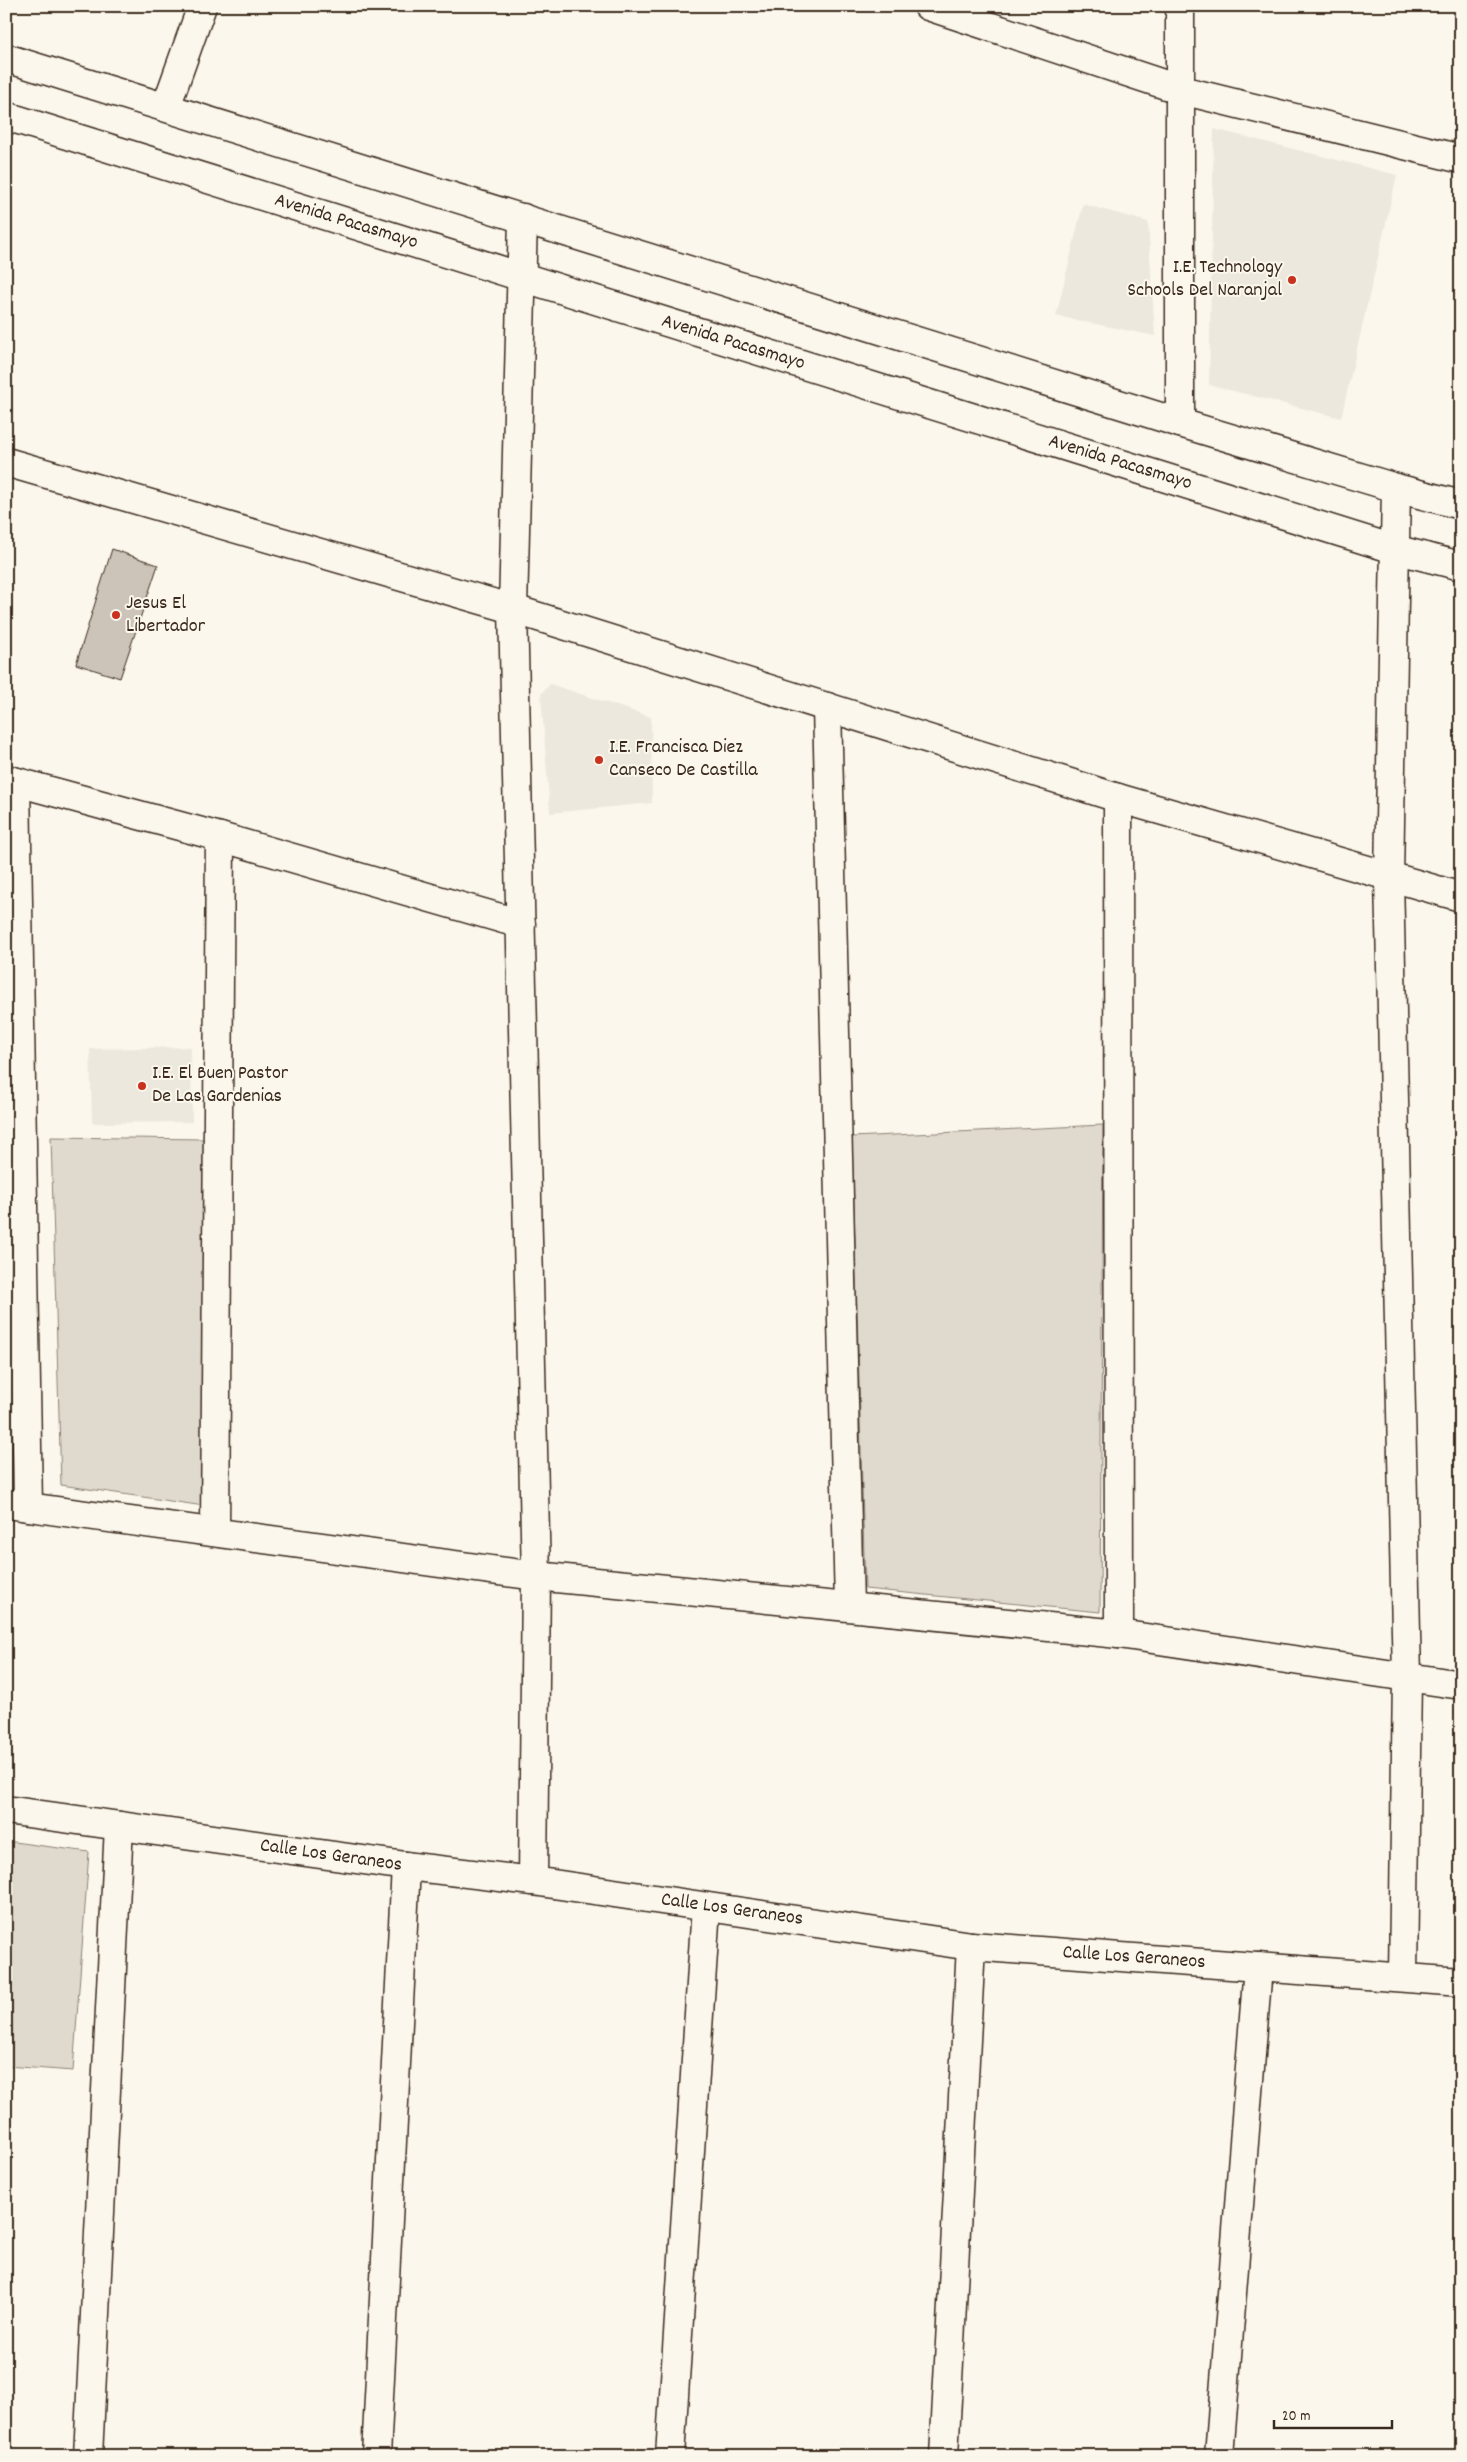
<svg xmlns="http://www.w3.org/2000/svg" width="1467" height="2462" font-family="Dekko,sans-serif">
<style>
.built{fill:#ede8dd}
.green{fill:#dfd9ce;stroke:#8d8276}
.building{fill:#ccc4b9;stroke:#3b2a1e}
.lines{fill:none;stroke-linecap:round;stroke-linejoin:round}
.street-casing{stroke:#3b2a1e;stroke-width:31}
.secondary-casing{stroke:#3b2a1e;stroke-width:31}
.street{stroke:#fbf7ec;stroke-width:28}
.secondary{stroke:#fbf7ec;stroke-width:28}
.poi-dot{fill:#c8321e;stroke:#fbf7ec;stroke-width:2}
.labels{text-anchor:middle;dominant-baseline:central;stroke-width:4;stroke-linejoin:round;paint-order:stroke}
.street-label{font-size:20px;fill:#3b2a1e;stroke:#fbf7ec}
.poi-label{font-size:20px;fill:#3b2a1e;stroke:#fbf7ec;text-anchor:start}
</style>
<rect width="100%" height="100%" fill="#fbf7ec"/>
<filter id="ink" filterUnits="userSpaceOnUse"><feTurbulence type="fractalNoise" baseFrequency=".02" numOctaves="2"/><feDisplacementMap in="SourceGraphic" scale="10" xChannelSelector="R" yChannelSelector="G"/><feConvolveMatrix kernelMatrix="1 2 1 2 8 2 1 2 1" color-interpolation-filters="sRGB"/></filter>
<g filter="url(#ink)">
<g class="built">
<polygon points="1214,129 1397,175 1341,418 1209,385"/>
<polygon points="1083,204 1148,222 1155,336 1056,316"/>
<polygon points="550,684 651,717 652,803 550,813 541,694"/>
<polygon points="191,1047 192,1122 92,1123 90,1049"/>
</g>
<g class="green">
<polygon points="1103,1125 1100,1612 865,1589 852,1137"/>
<polygon points="51,1137 204,1139 211,1507 61,1485"/>
<polygon points="6,1841 89,1852 73,2071 6,2066"/>
</g>
<polygon class="building" points="112,549 158,565 120,678 76,664"/>
<g class="lines">
<g class="street-casing">
<g id="street">
<polyline points="928,6 1181,90 1461,159"/>
<polyline points="1180,6 1180,423"/>
<polyline points="166,107 202,6"/>
<polyline points="523,218 513,609 536,1576 533,1881"/>
<polyline points="6,462 513,609 1118,798 1461,897"/>
<polyline points="1396,488 1389,878 1407,1677 1403,1977"/>
<polyline points="827,707 849,1606"/>
<polyline points="6,779 220,837 521,924"/>
<polyline points="16,782 28,1507"/>
<polyline points="1118,798 1119,1634"/>
<polyline points="6,1504 536,1576 1119,1634 1461,1685"/>
<polyline points="215,1532 220,837"/>
<polyline points="6,1810 406,1866 533,1881 971,1946 1461,1982"/>
<polyline points="88,2456 119,1826"/>
<polyline points="376,2456 406,1866"/>
<polyline points="670,2456 706,1907"/>
<polyline points="944,2456 971,1946"/>
<polyline points="1219,2456 1258,1967"/>
</g>
</g>
<g class="secondary-casing">
<g id="secondary">
<polyline points="6,58 1180,423 1396,488 1461,505"/>
<polyline points="6,116 1394,549 1461,566"/>
</g>
</g>
<use href="#street" class="street"/>
<use href="#secondary" class="secondary"/>
</g>
</g>
<g class="poi-dot">
<circle cx="1292" cy="280" r="5"/>
<circle cx="116" cy="615" r="5"/>
<circle cx="599" cy="760" r="5"/>
<circle cx="142" cy="1086" r="5"/>
</g>
<g class="labels">
<g class="street-label">
<text transform="translate(346 222) rotate(17)">Avenida Pacasmayo</text>
<text transform="translate(733 343) rotate(17)">Avenida Pacasmayo</text>
<text transform="translate(1120 463) rotate(17)">Avenida Pacasmayo</text>
<text transform="translate(331 1856) rotate(8)">Calle Los Geraneos</text>
<text transform="translate(732 1910) rotate(8)">Calle Los Geraneos</text>
<text transform="translate(1134 1958) rotate(4)">Calle Los Geraneos</text>
</g>
<g class="poi-label">
<text x="1282" y="268" text-anchor="end">I.E. Technology<tspan x="1282" dy="23">Schools Del Naranjal</tspan></text>
<text x="126" y="604">Jesus El<tspan x="126" dy="23">Libertador</tspan></text>
<text x="609" y="748">I.E. Francisca Diez<tspan x="609" dy="23">Canseco De Castilla</tspan></text>
<text x="152" y="1074">I.E. El Buen Pastor<tspan x="152" dy="23">De Las Gardenias</tspan></text>
</g>
</g>
<rect width="1467" height="2462" fill="none" stroke="#fbf7ec" stroke-width="25"/>
<rect x="12" y="12" width="1442" height="2437" fill="none" stroke="#3b2a1e" stroke-width="2" filter="url(#ink)"/>
<path d="M1274 2420v8h118v-8" fill="none" stroke="#3b2a1e" stroke-width="2.5"/>
<text x="1282" y="2420" font-size="15" fill="#3b2a1e" stroke="#fbf7ec" stroke-width="4" paint-order="stroke">20 m</text>
</svg>
